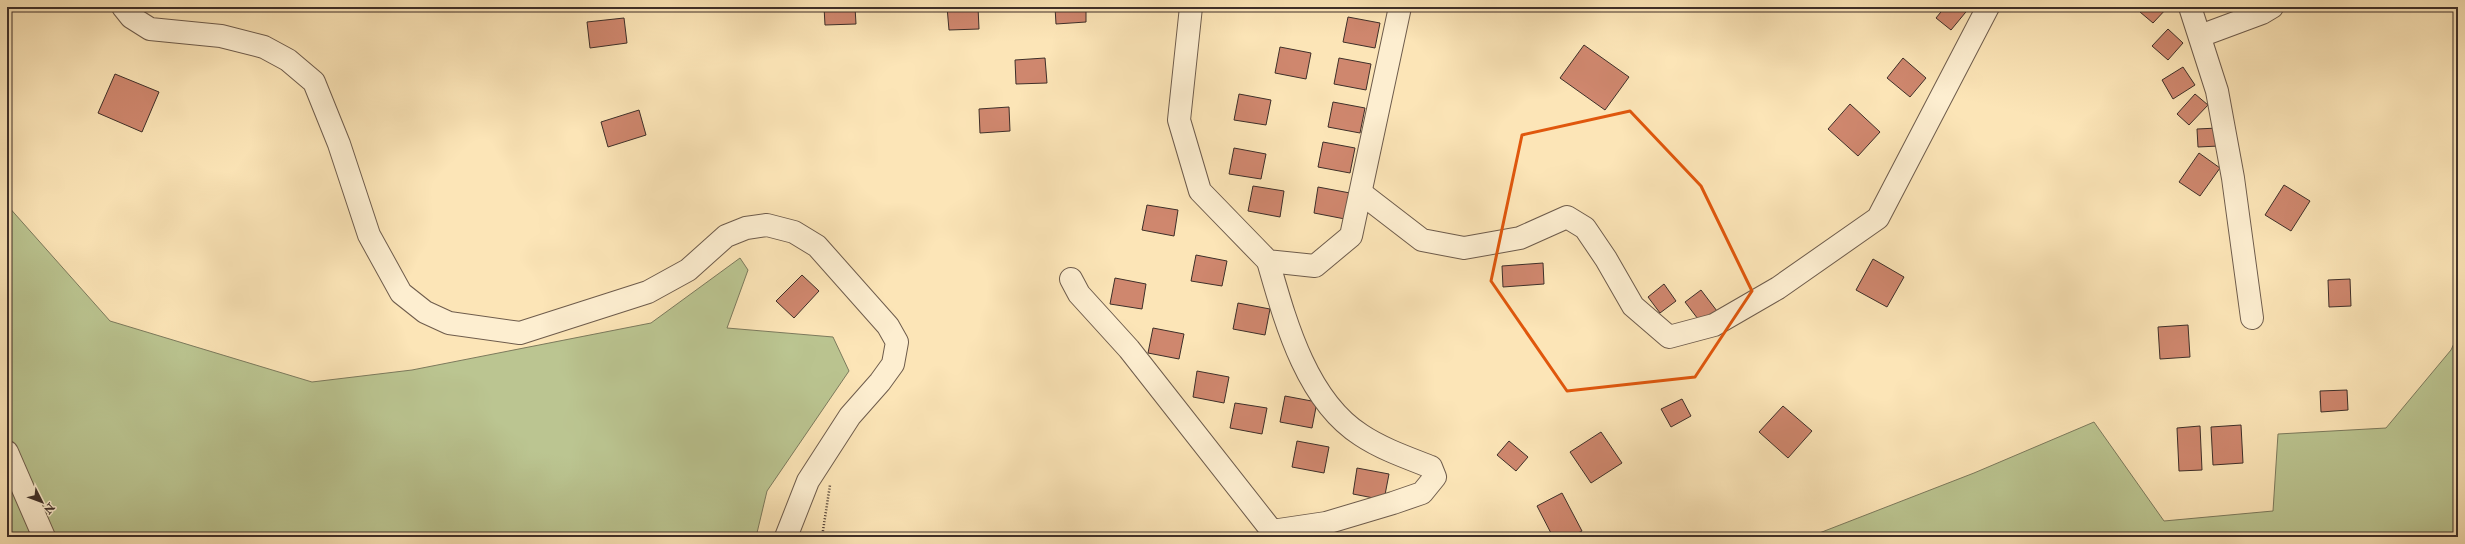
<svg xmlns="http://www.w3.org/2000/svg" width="2465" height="544" font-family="'IM FELL Double Pica',serif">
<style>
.green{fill:#bbc591;stroke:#7c7a5d}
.building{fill:#cf876e;stroke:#3e2f29}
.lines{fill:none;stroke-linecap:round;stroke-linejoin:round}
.minor-casing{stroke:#6e5c4c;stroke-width:24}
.path{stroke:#3e2f29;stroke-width:2.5;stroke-dasharray:1 2;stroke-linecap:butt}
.minor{stroke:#fdeed0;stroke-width:22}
.marked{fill:none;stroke:#e0570d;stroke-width:3;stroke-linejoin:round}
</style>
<rect width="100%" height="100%" fill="#fce5b7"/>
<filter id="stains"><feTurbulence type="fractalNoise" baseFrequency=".005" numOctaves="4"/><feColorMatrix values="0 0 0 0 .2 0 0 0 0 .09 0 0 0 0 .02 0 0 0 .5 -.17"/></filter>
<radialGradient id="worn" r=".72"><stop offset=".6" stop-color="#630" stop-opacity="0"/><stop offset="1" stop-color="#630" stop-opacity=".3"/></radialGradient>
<g class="green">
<polygon points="7,205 110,321 312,382 412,370 651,323 740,258 748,270 727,328 833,337 849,371 767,491 756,537 7,537"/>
<polygon points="2458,335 2458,537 1809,537 1974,473 2094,422 2164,521 2273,511 2278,434 2386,428 2451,350"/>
</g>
<g class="building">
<polygon points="824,7 855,7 856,24 825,25"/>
<polygon points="947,7 978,7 979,29 949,30"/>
<polygon points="1055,7 1086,7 1086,22 1056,24"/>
<polygon points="1945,7 1970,7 1951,30 1936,18"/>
<polygon points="2144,7 2168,7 2153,23 2140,12"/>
<polygon points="1348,17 1380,23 1375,48 1343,42"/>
<polygon points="624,18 627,43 590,48 587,22"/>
<polygon points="2168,29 2183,43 2168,60 2152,46"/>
<polygon points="1584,45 1629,77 1605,110 1560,78"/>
<polygon points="1280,47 1311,53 1306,79 1275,73"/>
<polygon points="1045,58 1047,83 1016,84 1015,60"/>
<polygon points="1339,58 1371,64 1366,90 1334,84"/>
<polygon points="1903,58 1926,78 1910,97 1887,78"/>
<polygon points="2183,67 2195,85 2173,99 2162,80"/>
<polygon points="115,74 159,92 142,132 98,113"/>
<polygon points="1239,94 1271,100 1266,125 1234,120"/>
<polygon points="2195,94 2208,105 2189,125 2177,114"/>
<polygon points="1333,102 1365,108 1360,133 1328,127"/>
<polygon points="1850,104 1880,132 1858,156 1828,129"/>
<polygon points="1009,107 1010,131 980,133 979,109"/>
<polygon points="639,110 646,135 608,147 601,122"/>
<polygon points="2218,128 2219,146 2198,147 2197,129"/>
<polygon points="1323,142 1355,148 1350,173 1318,167"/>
<polygon points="1234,148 1266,154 1261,179 1229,174"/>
<polygon points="2199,153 2220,168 2200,196 2179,182"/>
<polygon points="2284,185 2310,201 2291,231 2265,215"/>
<polygon points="1253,186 1284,191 1280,217 1248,211"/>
<polygon points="1318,187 1350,193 1345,219 1314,213"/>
<polygon points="1147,205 1178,210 1174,236 1142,230"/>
<polygon points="1196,255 1227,261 1222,286 1191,281"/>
<polygon points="1873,259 1904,277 1887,307 1856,290"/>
<polygon points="1543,263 1544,284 1503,287 1502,266"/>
<polygon points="802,275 819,291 794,318 776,301"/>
<polygon points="1115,278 1146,284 1142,309 1110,304"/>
<polygon points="2350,279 2351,306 2329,307 2328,280"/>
<polygon points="1664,284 1676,301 1660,313 1648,297"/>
<polygon points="1701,290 1717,311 1701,323 1685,302"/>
<polygon points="1238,303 1270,309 1265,335 1233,329"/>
<polygon points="2188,325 2190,357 2160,359 2158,327"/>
<polygon points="1153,328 1184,334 1179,359 1148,353"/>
<polygon points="1197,371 1229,377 1224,403 1193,397"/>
<polygon points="2347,390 2348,410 2321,412 2320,391"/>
<polygon points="1285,396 1317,402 1312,428 1280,422"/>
<polygon points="1682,399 1691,416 1671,427 1661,409"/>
<polygon points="1235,403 1267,408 1262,434 1230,428"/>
<polygon points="1783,406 1812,431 1788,458 1759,432"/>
<polygon points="2241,425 2243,463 2213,465 2211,427"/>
<polygon points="2200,426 2202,470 2179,471 2177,428"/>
<polygon points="1601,432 1622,463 1591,483 1570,452"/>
<polygon points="1297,441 1329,447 1324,473 1292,467"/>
<polygon points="1509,441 1528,457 1516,471 1497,455"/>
<polygon points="1357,468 1389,474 1384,500 1353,494"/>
<polygon points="1562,493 1582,531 1570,537 1553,537 1537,506"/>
</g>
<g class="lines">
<g class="minor-casing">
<g id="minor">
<polyline points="123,7 131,17 150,29 221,36 264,47 288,60 314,82 339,144 369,235 401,293 425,312 449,323 520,333 648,292 688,270 726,236 746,228 767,225 794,232 817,246 888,326 897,342 893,364 880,382 850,416 808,481 786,537"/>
<polyline points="1191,7 1179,120 1200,191 1268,261 1315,266 1351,236 1400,7"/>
<polyline points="2190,7 2217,91 2233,178 2252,318"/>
<polyline points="2200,36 2262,13 2272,7"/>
<polyline points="1361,193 1422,240 1464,248 1520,238 1567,217 1585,228 1606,259 1633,306 1669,337 1714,325 1778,288 1878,218 1988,7"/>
<path d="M1071,279L1079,294L1129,349L1272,531L1326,523L1393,503L1422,493L1435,477L1431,467C1408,458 1382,449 1361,435C1306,400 1285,320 1268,261"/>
<polyline points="7,452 44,537"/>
</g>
</g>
<g class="path">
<polyline points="822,537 830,485"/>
<polyline points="1234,537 1251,534"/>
</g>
<use href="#minor" class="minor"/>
</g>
<path class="marked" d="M1630,111L1701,186L1752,291L1695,377L1567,391L1491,281L1522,135Z"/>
<rect width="2465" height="544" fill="none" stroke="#fce5b7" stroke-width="24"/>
<rect x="8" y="8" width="2449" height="528" fill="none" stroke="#3e2f29" stroke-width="2"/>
<rect x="12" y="12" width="2441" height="520" fill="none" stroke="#3e2f29"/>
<g transform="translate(42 502) rotate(132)" stroke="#fdeed0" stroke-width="3" paint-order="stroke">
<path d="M0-3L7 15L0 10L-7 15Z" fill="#3e2f29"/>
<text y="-6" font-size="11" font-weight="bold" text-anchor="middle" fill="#3e2f29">N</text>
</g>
<rect width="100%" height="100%" filter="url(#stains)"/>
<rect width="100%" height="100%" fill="url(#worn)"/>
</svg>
